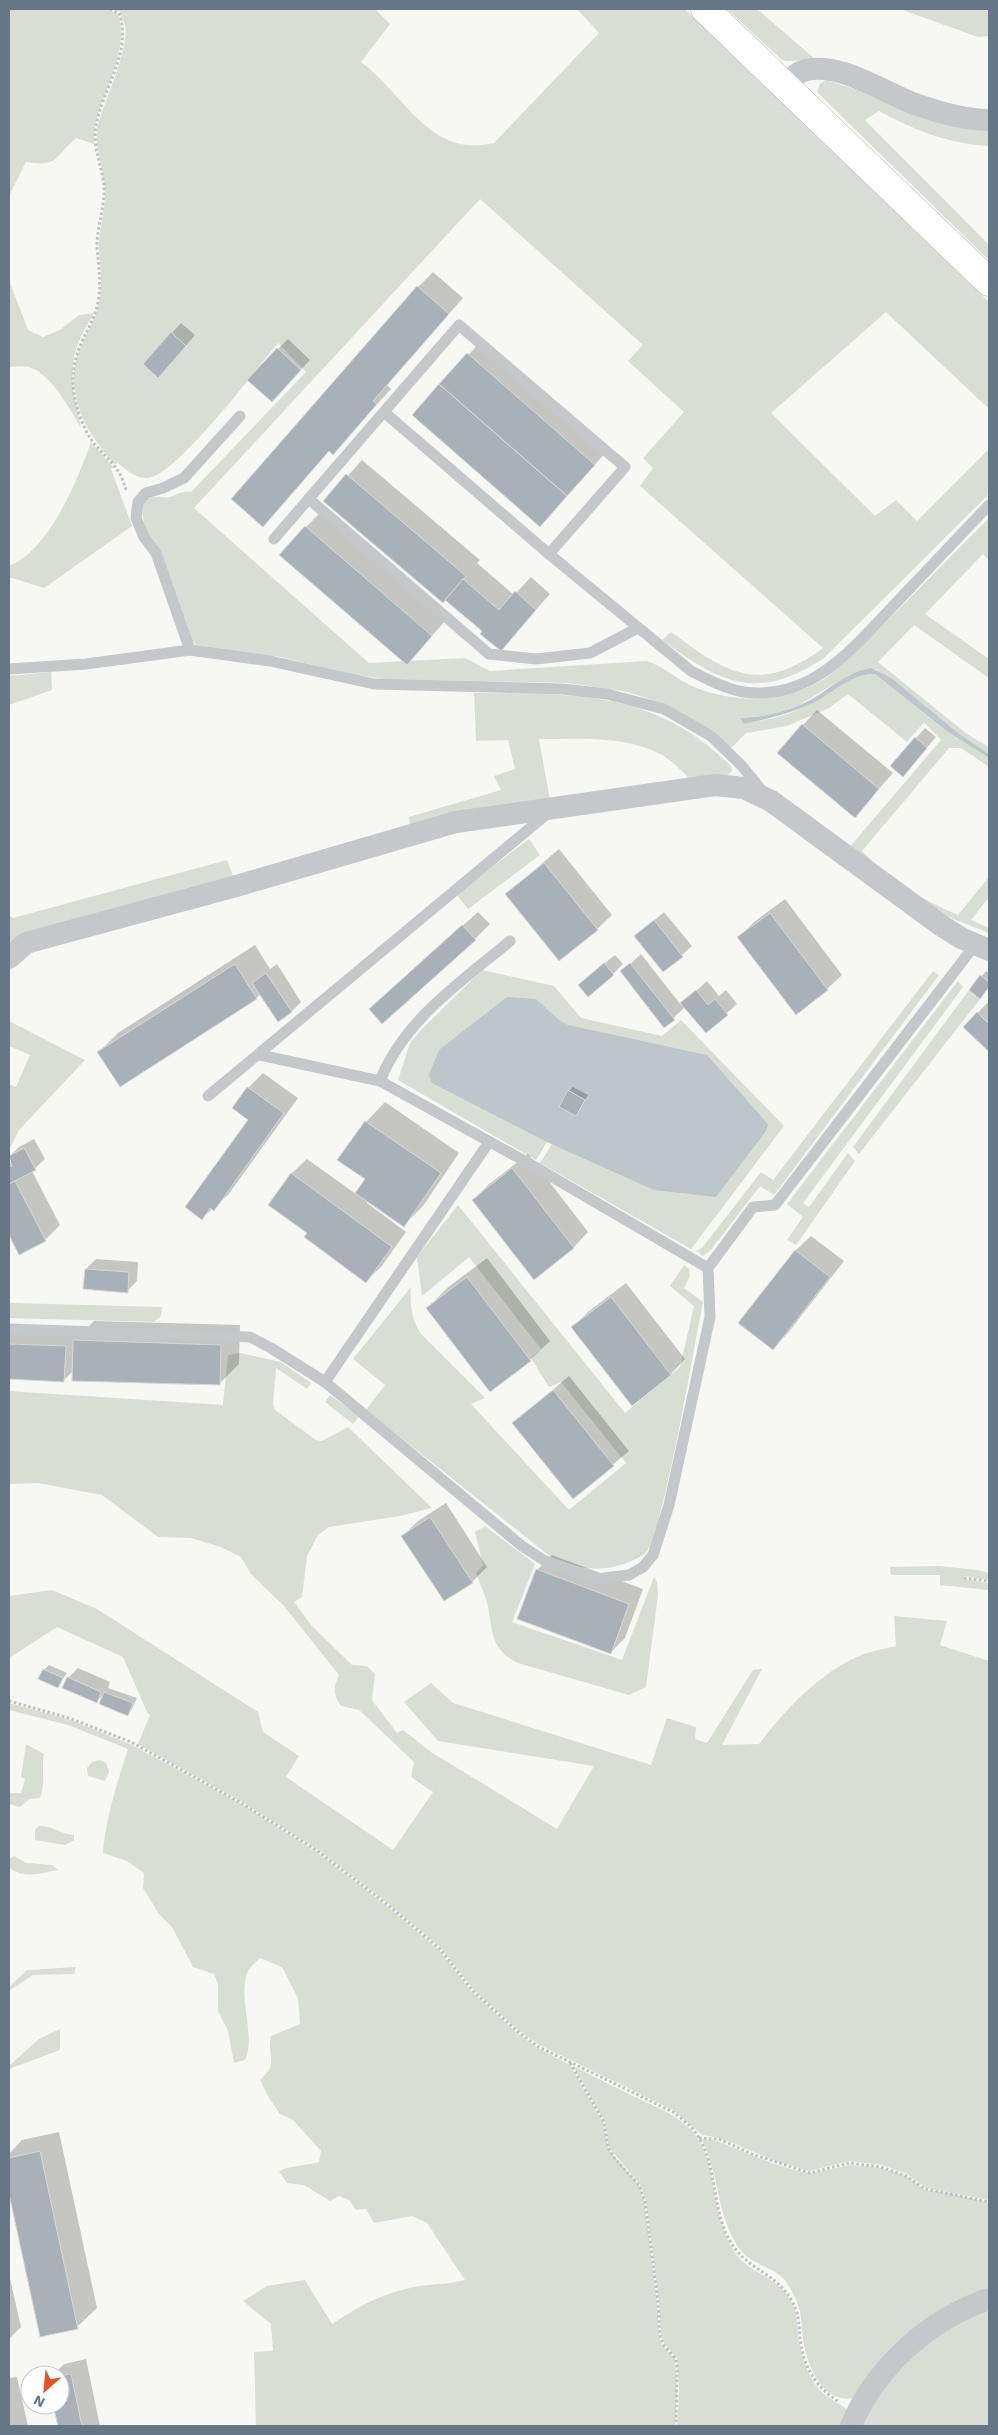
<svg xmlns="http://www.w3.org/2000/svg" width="998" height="2435" font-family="'Work Sans',sans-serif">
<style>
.green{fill:#d8ded4}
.water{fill:#bcc6cb}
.shadow{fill:#0003}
.building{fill:#a8b1b7;stroke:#d8d8d6}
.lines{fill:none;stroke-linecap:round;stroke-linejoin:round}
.secondary-casing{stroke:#b4babe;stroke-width:29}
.path{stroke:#bec0c2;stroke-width:3;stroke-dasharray:2.5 2.5;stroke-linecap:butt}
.service{stroke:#c4c8cb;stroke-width:11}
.minor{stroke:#c4c8cb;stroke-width:22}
.secondary{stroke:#fff;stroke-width:28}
</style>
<rect width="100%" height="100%" fill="#f7f7f3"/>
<g class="green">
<path d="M9,9H107L118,14C130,51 103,89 95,125C94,131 94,138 94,144L76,138C53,158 59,167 26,162L9,196Z"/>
<path d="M113,9H375L390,24L361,62C404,93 429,159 494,143L599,33L577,9H685L989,302V409L886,312L771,413L875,516L896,500L917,521L989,449V494L824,658C757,702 722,684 662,640L671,632C727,674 760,695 823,648L640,486L653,468L643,458L684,412L628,361L643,345L480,199L194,508L369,663L465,658L490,671L647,661C665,667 677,680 694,687C730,702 777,703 813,685C828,678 840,666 853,655L989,518V560L983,554L925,614L989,659V678L914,625L878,662L967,734L989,747V754L958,733L876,669L841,680L792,709L777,714L741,718L744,724C761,720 781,718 797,710C822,698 847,674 875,674L948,732L989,758V767L961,748H949L862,851C889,880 922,900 958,915L989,877V897L971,920L989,928V933L941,914L848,849L941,740L924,722L907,742L848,694L829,708L787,726L746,733L729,750L680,712L652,700L628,692L568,683L384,679L350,674L280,657L207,649L198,646L192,641C184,620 135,520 143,505C149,492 160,499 170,497C178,494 182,491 191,492L306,372L278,343C256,369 177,475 148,478C137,479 126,470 118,463L115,465C93,439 77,418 74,383C72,349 96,328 100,297C103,279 99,262 99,244C100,225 106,207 105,188C104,168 93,145 98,125C105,99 129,51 125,26C124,22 122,17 120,12Z"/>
<polygon points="727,9 757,9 816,60 786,61 781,59"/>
<polygon points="900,9 989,9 989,36 978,37"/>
<path d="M826,80L989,131V146C949,144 914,130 879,111L865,120L989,245V260L817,92L820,84Z"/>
<path d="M9,280L28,330L43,337L60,330L79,315L94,313C89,322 83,331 79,341C66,371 75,397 81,427C69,409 56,382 36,370C28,365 18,366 9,367Z"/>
<path d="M91,442L113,467L111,469L132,526L44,588L9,577V566C49,551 78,479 91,442Z"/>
<polygon points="51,672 52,690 9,705 9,676"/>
<path d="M474,693C575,694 654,690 731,766L732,771L728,775L689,778C681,770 672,761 662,755C625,735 579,739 539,739L550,800L9,946V915L13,918L227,860L233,876L410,824L409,817L501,790L494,776L515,769L508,740L476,741Z"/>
<polygon points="529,839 540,855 468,909 456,894"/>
<polygon points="482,970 554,986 581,1018 662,1036 681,1020 784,1126 691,1249 540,1163 552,1144 547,1142 536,1160 398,1080 410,1043 421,1030"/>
<polygon points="933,971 939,975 774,1195 760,1186 710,1251 703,1256 696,1251 702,1248 761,1172 773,1180"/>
<polygon points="958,981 963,987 803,1203 809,1207 848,1153 855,1161 796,1245 787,1240 803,1217 787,1204"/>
<polygon points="969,990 980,999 859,1154 853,1147"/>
<polygon points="9,1021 85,1060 19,1130 9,1150 9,1084 16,1087 30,1055 9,1046"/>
<path d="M458,1205L625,1413L680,1367L694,1306L670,1286L684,1265L689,1269L690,1276L684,1288L703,1302C695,1340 663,1536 645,1554C639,1558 631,1561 624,1564C598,1573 576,1568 551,1557L366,1410L385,1385L353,1359L411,1287C410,1305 411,1318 421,1334L485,1398L471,1404L569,1510L626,1463L561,1382L549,1387L531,1358L541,1349L469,1257L422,1296L417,1257Z"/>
<polygon points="9,1261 10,1303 162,1307 161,1316 154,1322 9,1318"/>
<path d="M240,1353L281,1362L311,1383L307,1389L276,1368L273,1404L275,1410L316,1440L322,1441L348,1427L432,1508L400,1516L329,1527L318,1535L307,1556L302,1597L294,1602L312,1626L352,1665L367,1666L375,1674L372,1700L397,1733L403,1730L431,1752L557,1829L594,1766L438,1741L404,1702L431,1683L453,1703L651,1765L667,1718L696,1727L695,1739L707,1743L753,1670L762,1669L722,1745L759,1744C782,1714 811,1682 845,1663C861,1653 878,1650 896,1646L894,1616L947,1621L940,1645L989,1661V2200L926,2188L907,2174L882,2165L849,2161L810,2171L776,2161L720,2138L702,2135L673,2110L538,2044L518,2030L473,1989L441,1948L389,1904L317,1849L244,1803L138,1744L150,1715L147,1712L123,1657L57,1627L9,1658V1596L52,1590L97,1609L258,1712L263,1732L299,1756L286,1777L393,1850L433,1792L411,1777L414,1762L359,1710L341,1706C333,1694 333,1688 339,1675L284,1606L251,1574L241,1557L221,1547L191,1538L158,1537L102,1495L38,1483L9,1484V1391L223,1405L228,1355Z"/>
<polygon points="330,1395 359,1417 353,1424 325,1402"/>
<path d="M485,1526L535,1564L512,1622L622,1660L654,1577L657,1582L658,1595L646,1687L629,1695L518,1663C487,1648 494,1627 486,1599C483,1590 479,1582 476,1573L483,1565L475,1532Z"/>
<polygon points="939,1566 977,1570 989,1573 989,1580 964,1576 964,1579 989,1583 989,1590 940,1585 940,1575 891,1575 890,1567"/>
<path d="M9,1703L68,1719L130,1744L243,1805L315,1851L387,1906L439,1950L471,1991L516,2032L536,2047L570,2065L603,2123L608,2149L639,2185L644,2201L657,2302L659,2336L662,2345L675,2359L677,2391L675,2426H256L254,2352L273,2351L271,2324L243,2301L267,2286L305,2280L332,2324C363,2304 382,2293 420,2286C435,2284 451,2284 465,2280L427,2223L412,2216L374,2223L366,2209L356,2210L349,2200L339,2196L330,2201L304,2185L287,2183L279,2171C292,2165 305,2166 319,2162L321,2151L293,2120L280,2114L269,2098L260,2080C280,2062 266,2057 271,2036L300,2024L298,1998L282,1967L260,1958C256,1962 249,1968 247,1973C238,1999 256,2037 245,2060L234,2063L228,2031L218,2011V1984L214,1974L193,1967L172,1927L159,1914L143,1888L144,1873L127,1861L103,1853C106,1816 117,1784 128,1749L68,1725L9,1710Z"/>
<path d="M26,1744L44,1754C41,1770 46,1782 40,1798L29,1799L20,1807L9,1804V1793H21L25,1779L21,1777Z"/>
<polygon points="100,1760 106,1763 109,1772 105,1781 88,1776 87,1768 92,1762"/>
<path d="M39,1826C53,1826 61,1834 74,1835V1840L65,1845L35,1840V1830Z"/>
<path d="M14,1856L26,1863L52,1865L58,1870C43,1873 19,1880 9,1866V1859Z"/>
<polygon points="76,1967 74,1974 33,1975 9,1991 9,1987 27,1970"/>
<polygon points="60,2029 60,2050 9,2069 9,2066 39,2039"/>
<path d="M573,2066C592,2076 611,2085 631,2095C669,2113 699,2121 710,2169C716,2198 718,2230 737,2255C752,2276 779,2275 793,2305C798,2316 797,2330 799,2342C803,2360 809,2381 823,2393C831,2400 842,2405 851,2412L848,2426H677L679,2391L677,2358L664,2343L661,2336L659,2302L646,2200L640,2184L609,2148L605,2122Z"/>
<path d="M702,2139L714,2140L774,2164L810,2174L850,2165L881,2168L907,2177L925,2190L949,2193L989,2203V2294L857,2397C826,2407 809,2370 804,2345C801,2331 803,2314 796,2300C793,2294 789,2285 785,2280C772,2266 749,2264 738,2247C717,2215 719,2174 702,2139Z"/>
<polygon points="989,2304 989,2426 855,2426 906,2354"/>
</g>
<g class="water">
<path d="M872,668L891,678L958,733L989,754V758L948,732L875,674C849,674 835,692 813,703C791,713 768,719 744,724L740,718C767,717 791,711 814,698C833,686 850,671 872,668Z"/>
<polygon points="507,997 536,999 560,1021 568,1025 707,1055 768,1124 766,1131 716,1197 654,1190 547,1142 432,1083 429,1075 439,1050"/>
</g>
<g class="shadow">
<polygon points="433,272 463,298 387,385 391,389 333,453 418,287"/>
<polygon points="181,323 195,335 168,366 172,333"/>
<polygon points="288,339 310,360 281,391 278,349"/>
<polygon points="483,339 609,449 540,525 414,415"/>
<polygon points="362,460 480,560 477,563 514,595 531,577 550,594 501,649 484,631 325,501"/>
<polygon points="321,512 446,620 407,664 306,527"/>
<polygon points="817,710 893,773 855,816 803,725"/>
<polygon points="925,728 936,737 912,765 916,738"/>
<polygon points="559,849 612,915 597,929 506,894"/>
<polygon points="785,899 842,975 827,989 739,937 754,922"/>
<polygon points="478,912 490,924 475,939 386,994"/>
<polygon points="664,912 692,946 664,971 636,936"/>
<polygon points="255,945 270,969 277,964 301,1002 292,1011 278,1020 261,994 256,998 99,1052 118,1033"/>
<polygon points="641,954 681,1005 707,981 719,996 726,990 737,1004 706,1032 685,1007 665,1026 622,972"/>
<polygon points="615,955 623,964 613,974 590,975"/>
<polygon points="986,971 989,974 989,986 985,992 970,990"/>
<polygon points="987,1003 989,1005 989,1050 965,1027"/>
<polygon points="263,1073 298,1098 228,1195 202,1218 250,1120 233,1108 248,1088"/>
<polygon points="573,1087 588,1095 575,1115 569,1091"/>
<polygon points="385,1102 459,1153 423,1206 404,1225 368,1201 367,1203 406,1232 381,1267 366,1281 309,1233 270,1204 292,1173 307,1159 356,1194 367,1179 366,1122"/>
<polygon points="34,1139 45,1159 32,1171 60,1225 45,1240 20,1253 9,1232 9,1165 11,1162 9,1157 19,1147"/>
<polygon points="528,1154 588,1232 574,1247 534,1278 473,1200 488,1185"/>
<polygon points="811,1236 844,1261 788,1333 773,1348 740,1323 796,1250"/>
<polygon points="487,1258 550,1341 530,1360 428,1308 447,1288"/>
<polygon points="96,1259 138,1262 137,1281 127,1291 86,1269"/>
<polygon points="626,1283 685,1359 671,1374 632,1404 573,1327 588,1312"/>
<polygon points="94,1321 240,1325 239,1364 219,1384 73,1371 64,1380 9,1378 9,1328 80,1335"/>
<polygon points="569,1376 629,1451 573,1498 514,1423"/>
<polygon points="446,1503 487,1567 472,1582 403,1536 418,1521"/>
<polygon points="552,1555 643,1589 625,1638 610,1653 537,1570"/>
<polygon points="49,1665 67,1673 58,1686 44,1670"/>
<polygon points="78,1668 110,1682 108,1688 137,1698 132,1709 128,1714 104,1694 96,1702 68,1678"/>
<polygon points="59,2132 97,2308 77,2327 41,2335 9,2188 9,2154 22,2140"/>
<polygon points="9,2274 21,2327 9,2339"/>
<polygon points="86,2359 100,2426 59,2426 54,2405 60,2405 60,2375 53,2375 64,2364"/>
<polygon points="17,2377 28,2426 9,2426 9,2378"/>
</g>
<g class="building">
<polygon points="417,286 449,314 373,401 377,404 333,455 329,451 263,527 231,499"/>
<polygon points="171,332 186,346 158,378 143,364"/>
<polygon points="277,348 301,370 272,402 247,380"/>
<polygon points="467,353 595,465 567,496 439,384"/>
<polygon points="439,384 567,496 540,527 412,415"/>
<polygon points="346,474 466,576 443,603 323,501"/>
<polygon points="305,526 432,636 407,665 279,555"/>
<polygon points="463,579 499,610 515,591 536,610 501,651 480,634 482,631 445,600"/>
<polygon points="802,724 879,789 855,818 777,753"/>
<polygon points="915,737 927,748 903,777 890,766"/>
<polygon points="544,863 598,930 559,961 505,894"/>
<polygon points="770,913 828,990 796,1015 737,937"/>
<polygon points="654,920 683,957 663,972 634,936"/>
<polygon points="462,925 476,940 382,1024 369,1009"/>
<polygon points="604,963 614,975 588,997 578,985"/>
<polygon points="630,963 675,1020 664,1028 620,971"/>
<polygon points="235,964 257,999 120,1087 97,1052"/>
<polygon points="266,973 292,1012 278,1022 252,983"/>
<polygon points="980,975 989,982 989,987 980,999 969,990"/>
<polygon points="696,990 708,1005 715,999 728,1015 706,1033 680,1003"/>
<polygon points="977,1012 989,1024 989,1052 963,1027"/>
<polygon points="247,1087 284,1113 214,1211 210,1208 202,1220 185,1207 248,1120 232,1108"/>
<polygon points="568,1090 585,1100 576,1116 559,1107"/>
<polygon points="365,1121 441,1173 404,1227 355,1193 365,1179 337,1160"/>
<polygon points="24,1148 36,1170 9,1184 9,1167 12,1166 9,1156"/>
<polygon points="512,1168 574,1248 534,1280 472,1200"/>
<polygon points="291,1173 392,1247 366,1283 304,1237 307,1233 268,1205"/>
<polygon points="15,1181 46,1241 19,1255 9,1235 9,1184"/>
<polygon points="795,1250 830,1277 773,1350 738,1323"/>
<polygon points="85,1269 129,1272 128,1293 83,1289"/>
<polygon points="467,1277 531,1361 490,1392 426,1308"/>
<polygon points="611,1297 671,1375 632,1406 571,1327"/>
<polygon points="73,1340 221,1345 220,1385 72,1381"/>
<polygon points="9,1344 66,1346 64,1382 9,1379"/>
<polygon points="553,1390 614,1466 573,1499 512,1423"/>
<polygon points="430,1517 473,1583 444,1601 401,1536"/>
<polygon points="536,1569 629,1604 611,1654 517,1619"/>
<polygon points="43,1669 63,1678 58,1688 38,1679"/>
<polygon points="67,1677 101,1692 97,1703 62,1688"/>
<polygon points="104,1692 133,1703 128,1716 99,1704"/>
<polygon points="40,2151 78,2329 40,2337 9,2194 9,2158"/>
<polygon points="71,2374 82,2426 58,2426 53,2405 60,2405 60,2376"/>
</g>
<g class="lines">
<g class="secondary-casing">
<polyline id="secondary" points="705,9 989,282"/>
</g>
<g class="path">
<path d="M110,9L119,13C133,52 102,89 96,126C92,146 102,166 104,186C105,207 97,226 97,246C98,263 101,278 99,296C95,328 72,345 73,382C73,400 81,424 91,439C99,451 110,459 118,471C122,476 124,485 127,492"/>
<polyline points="964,1578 989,1581"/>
<path d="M9,1701L69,1718L131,1742L243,1804L316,1850L388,1905L440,1949L472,1990L517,2031L537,2046L673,2112C678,2116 685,2121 690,2126C720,2158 709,2205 730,2241C747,2271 777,2272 793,2303C799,2313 799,2326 800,2337C803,2365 815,2388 840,2402"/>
<polyline points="570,2063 604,2122 608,2148 615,2159 639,2185 645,2201 658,2302 660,2336 663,2344 676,2359 677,2371 676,2426"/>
<polyline points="699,2138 719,2139 752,2154 810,2173 849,2163 881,2167 906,2176 925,2189 989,2202"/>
</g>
<g class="service">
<polyline points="309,499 489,654 536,659 590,653 638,628"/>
<polyline points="274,539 459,325 625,467 549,554 384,412"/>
<path d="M549,554L691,671C707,679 725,689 744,692C812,701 853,648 895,604C926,571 958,538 989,505"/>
<polyline points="190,650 156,553 144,537 136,518 138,502 146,493 163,488 184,478 240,416"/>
<polyline points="9,669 86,664 190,650 270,661 374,684 562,689 607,694 664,709 711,736 742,766 763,792"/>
<polyline points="260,1055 380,1081 530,1164 708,1268"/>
<path d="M380,1081C404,1020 461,982 510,941"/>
<polyline points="208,1096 548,813"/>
<polyline points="9,1329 250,1337 271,1348 325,1382 522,1546 545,1561 596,1579 629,1575 643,1567 653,1555 669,1505 710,1317 708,1268 753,1207 775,1205 975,945"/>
<polyline points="325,1382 489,1142"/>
</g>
<g class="minor">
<path d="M784,85C791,79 797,72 806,70C842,62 885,94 918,105C941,113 965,120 989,120"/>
<polyline points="9,958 26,943 48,937 233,887 456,822 715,785 744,788 771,801 942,926 961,938 989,950"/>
<path d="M851,2426C875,2368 929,2319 989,2299"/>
</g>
<use href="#secondary" class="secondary"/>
</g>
<rect width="998" height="2435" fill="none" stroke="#657785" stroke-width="20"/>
<g transform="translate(45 2390) rotate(207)"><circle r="24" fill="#ffffff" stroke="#c1c9ce"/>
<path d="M0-4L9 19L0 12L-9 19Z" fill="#e75124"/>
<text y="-8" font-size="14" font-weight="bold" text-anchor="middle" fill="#657785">N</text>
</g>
</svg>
